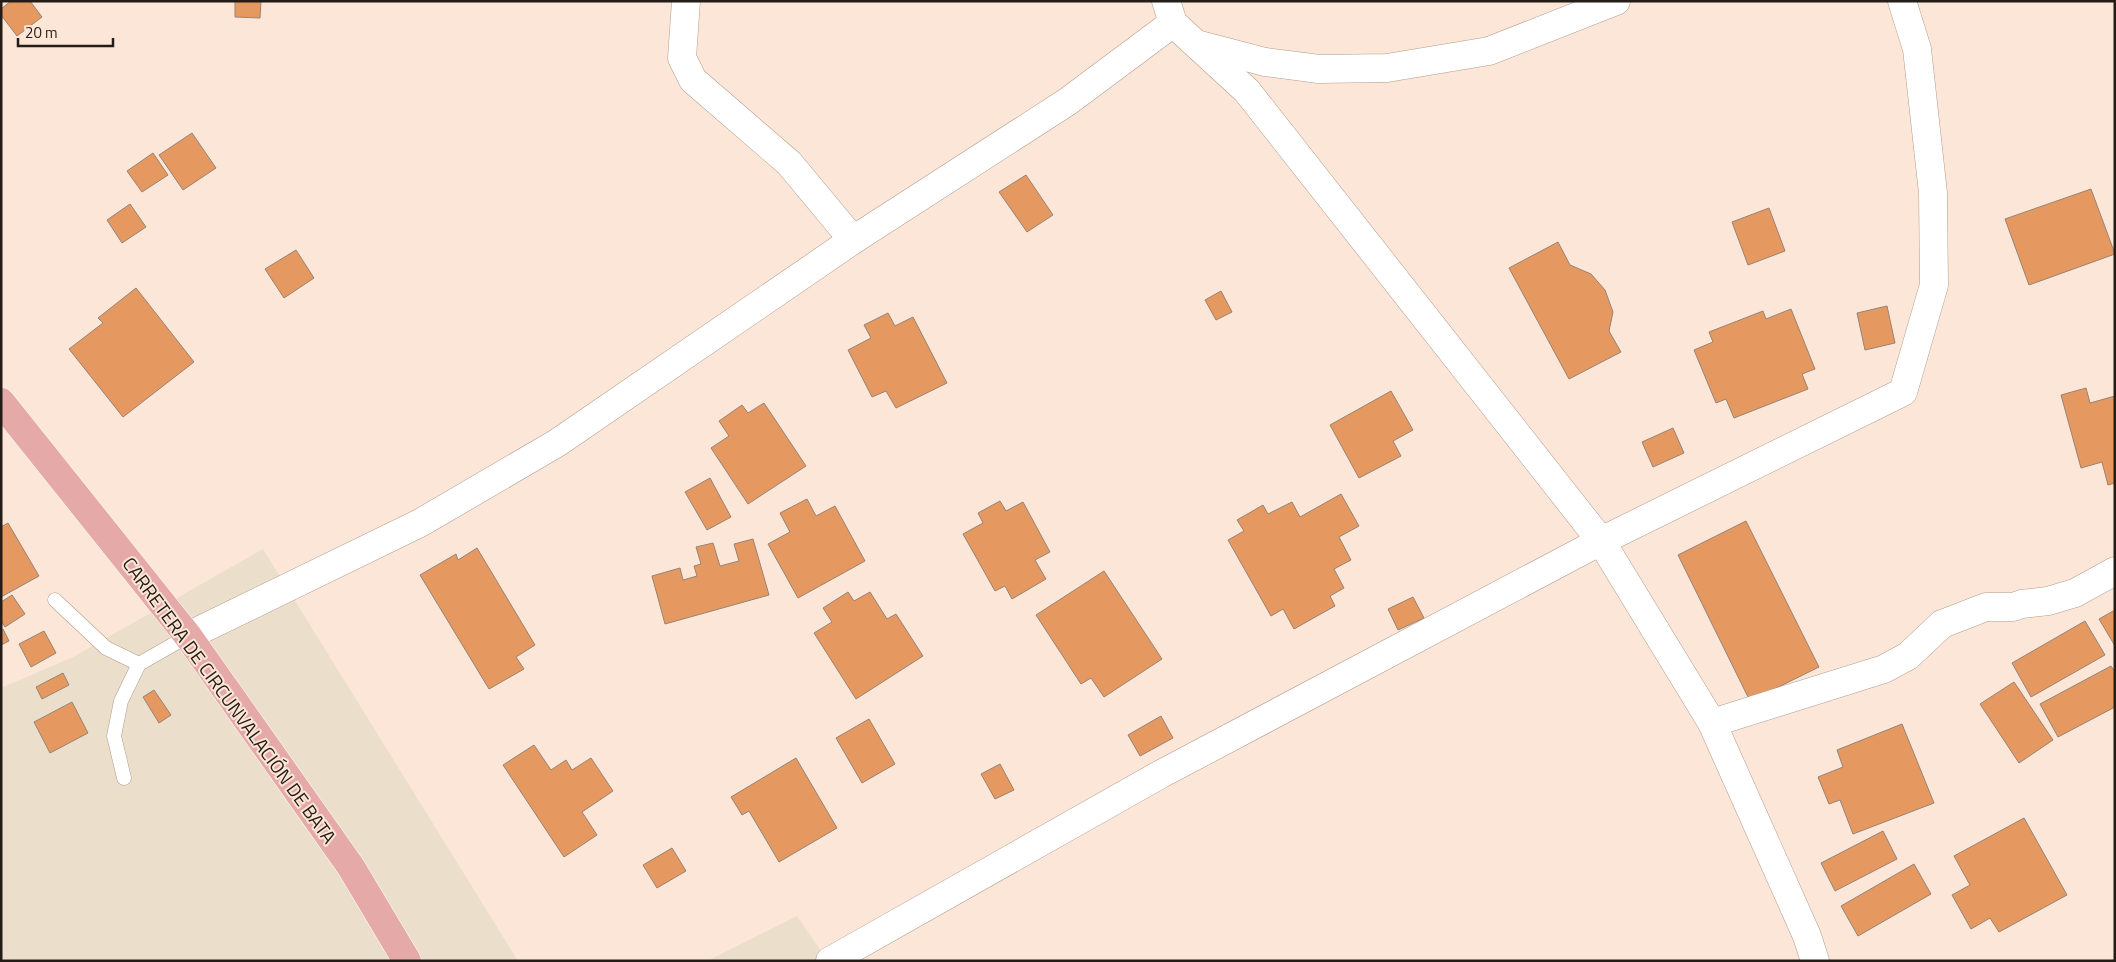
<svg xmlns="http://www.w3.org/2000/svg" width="2116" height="962" font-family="'Titillium Web',sans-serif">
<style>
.commercial{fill:#ebdfcb}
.building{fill:#e59961;stroke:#978375}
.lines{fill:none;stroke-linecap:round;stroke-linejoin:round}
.lane-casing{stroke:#b19c8e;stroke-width:15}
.street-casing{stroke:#b19c8e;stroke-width:29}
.primary-casing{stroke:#fff;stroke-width:29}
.lane{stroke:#fff;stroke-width:14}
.street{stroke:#fff;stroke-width:28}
.primary{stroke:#e5aaa8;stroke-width:28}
.labels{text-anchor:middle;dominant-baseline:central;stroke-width:4;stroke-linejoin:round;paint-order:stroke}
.street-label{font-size:19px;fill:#241c16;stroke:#fce6d7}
</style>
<rect width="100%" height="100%" fill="#fce6d7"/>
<g class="commercial">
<polygon points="263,549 518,961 1,961 1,688 73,657"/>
<polygon points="797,916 828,961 707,961"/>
</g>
<g class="building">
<polygon points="11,1 30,1 42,17 17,36 1,15 1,9"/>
<polygon points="235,1 261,1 260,18 235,17"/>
<polygon points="192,133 216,168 183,190 159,155"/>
<polygon points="153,153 168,175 142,192 127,171"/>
<polygon points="1026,175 1053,215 1027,232 999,192"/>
<polygon points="2091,189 2115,254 2029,285 2005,219"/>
<polygon points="130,204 146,227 122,243 107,220"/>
<polygon points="1769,208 1785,251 1748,265 1732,222"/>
<polygon points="1558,242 1570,265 1591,274 1605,290 1613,312 1609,331 1621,352 1569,379 1509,268"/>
<polygon points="296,250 314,278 284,298 265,269"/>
<polygon points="136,288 194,362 123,417 69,349 103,323 98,318"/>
<polygon points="1221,291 1232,312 1216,320 1205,300"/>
<polygon points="1887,306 1895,343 1865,350 1857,313"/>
<polygon points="1791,309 1815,369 1802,374 1808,389 1734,418 1726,399 1716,403 1694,350 1713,342 1709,332 1763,311 1766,319"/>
<polygon points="888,313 895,326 913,317 947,383 896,408 886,391 872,397 848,350 871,338 864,325"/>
<polygon points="2086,388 2090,403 2115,396 2115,483 2108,485 2102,462 2081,468 2061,395"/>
<polygon points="1391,391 1413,430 1393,441 1401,456 1359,478 1330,425"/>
<polygon points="764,403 806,466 748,504 711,448 729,436 719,421 742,405 748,413"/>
<polygon points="1673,428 1684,453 1653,467 1642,442"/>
<polygon points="710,478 731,517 707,530 685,492"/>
<polygon points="1341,494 1359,526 1339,537 1351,560 1334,569 1344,588 1330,596 1335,606 1294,629 1283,609 1271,616 1228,540 1244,531 1237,520 1263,505 1268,514 1292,502 1300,517"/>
<polygon points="807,499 816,516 835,506 865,561 798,598 768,544 790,532 780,513"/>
<polygon points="1000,501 1006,511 1023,502 1050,552 1035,560 1046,579 1012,599 1005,586 995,591 963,534 983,523 978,513"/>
<polygon points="1746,521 1819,667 1750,701 1678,555"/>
<polygon points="8,523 39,576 1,597 1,527"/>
<polygon points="753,539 769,595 665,624 652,576 680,568 683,580 697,576 694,566 701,564 696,547 713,543 720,566 739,561 734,544"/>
<polygon points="477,548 535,645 516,657 524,669 489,689 420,575 456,554 458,560"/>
<polygon points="1104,571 1162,659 1104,697 1091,678 1081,684 1036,615"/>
<polygon points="848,592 854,601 870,592 887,619 896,614 923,656 856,699 814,633 832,622 823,608"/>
<polygon points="12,595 25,614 5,627 1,621 1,602"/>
<polygon points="1413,597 1424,618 1398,630 1388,609"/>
<polygon points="2115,610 2115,646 2099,619"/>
<polygon points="2085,621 2105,655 2031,697 2012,663"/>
<polygon points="3,629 9,641 1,645 1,630"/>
<polygon points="44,631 56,653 31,667 19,644"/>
<polygon points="2111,666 2115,672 2115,707 2058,737 2040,704"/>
<polygon points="63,673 69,685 42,699 36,687"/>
<polygon points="2014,682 2053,740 2019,763 1980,704"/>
<polygon points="154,690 171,715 159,723 143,697"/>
<polygon points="72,702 88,733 50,753 34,722"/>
<polygon points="1161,716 1173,738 1140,756 1128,735"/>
<polygon points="869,719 895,764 862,783 836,738"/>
<polygon points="1902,724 1934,803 1853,834 1840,800 1829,804 1818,777 1843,767 1837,750"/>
<polygon points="534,745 551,770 566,760 572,770 591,758 613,791 582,812 597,835 564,857 503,765"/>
<polygon points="796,758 837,828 779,862 749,811 742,815 731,797"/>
<polygon points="1000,764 1014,790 995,799 981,774"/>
<polygon points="2024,818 2067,895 1999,932 1990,918 1971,929 1952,895 1970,885 1954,856"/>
<polygon points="1883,831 1897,859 1835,891 1821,863"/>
<polygon points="672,848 686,871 657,888 643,865"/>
<polygon points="1914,864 1931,894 1858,936 1841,906"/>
</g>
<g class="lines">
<g class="lane-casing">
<g id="lane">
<polyline points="55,600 106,648 139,664"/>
<polyline points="124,778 114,736 121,701 139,664 188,636"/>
</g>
</g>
<g class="street-casing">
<g id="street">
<polyline points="686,1 682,58 693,80 789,163 853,240"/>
<polyline points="1166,1 1173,23 1247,91 1601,541 1712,723 1807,936 1815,961"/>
<polyline points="1200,45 1265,62 1319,69 1387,68 1489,51 1616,1"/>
<polyline points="188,636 420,523 557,443 853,240 1067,102 1173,23"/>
<polyline points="1712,723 1884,669 1908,656 1942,624 1986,607 2013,607 2022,604 2048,601 2075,593 2115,571"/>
<polyline points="830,961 1161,774 1601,541 1903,392 1934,285 1933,193 1917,49 1902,1"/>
</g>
</g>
<g class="primary-casing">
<polyline id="primary" points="1,402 188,636 351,867 407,961"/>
</g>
<use href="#lane" class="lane"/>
<use href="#street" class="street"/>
<use href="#primary" class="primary"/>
</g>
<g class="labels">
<g class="street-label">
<text transform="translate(230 700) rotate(54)">CARRETERA DE CIRCUNVALACIÓN DE BATA</text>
</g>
</g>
<rect width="2116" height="962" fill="none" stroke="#241c16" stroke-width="5"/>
<path d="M18 38v8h95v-8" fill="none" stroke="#241c16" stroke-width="2.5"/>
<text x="25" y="38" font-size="15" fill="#241c16" stroke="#fce6d7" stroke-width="4" paint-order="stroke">20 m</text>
</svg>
